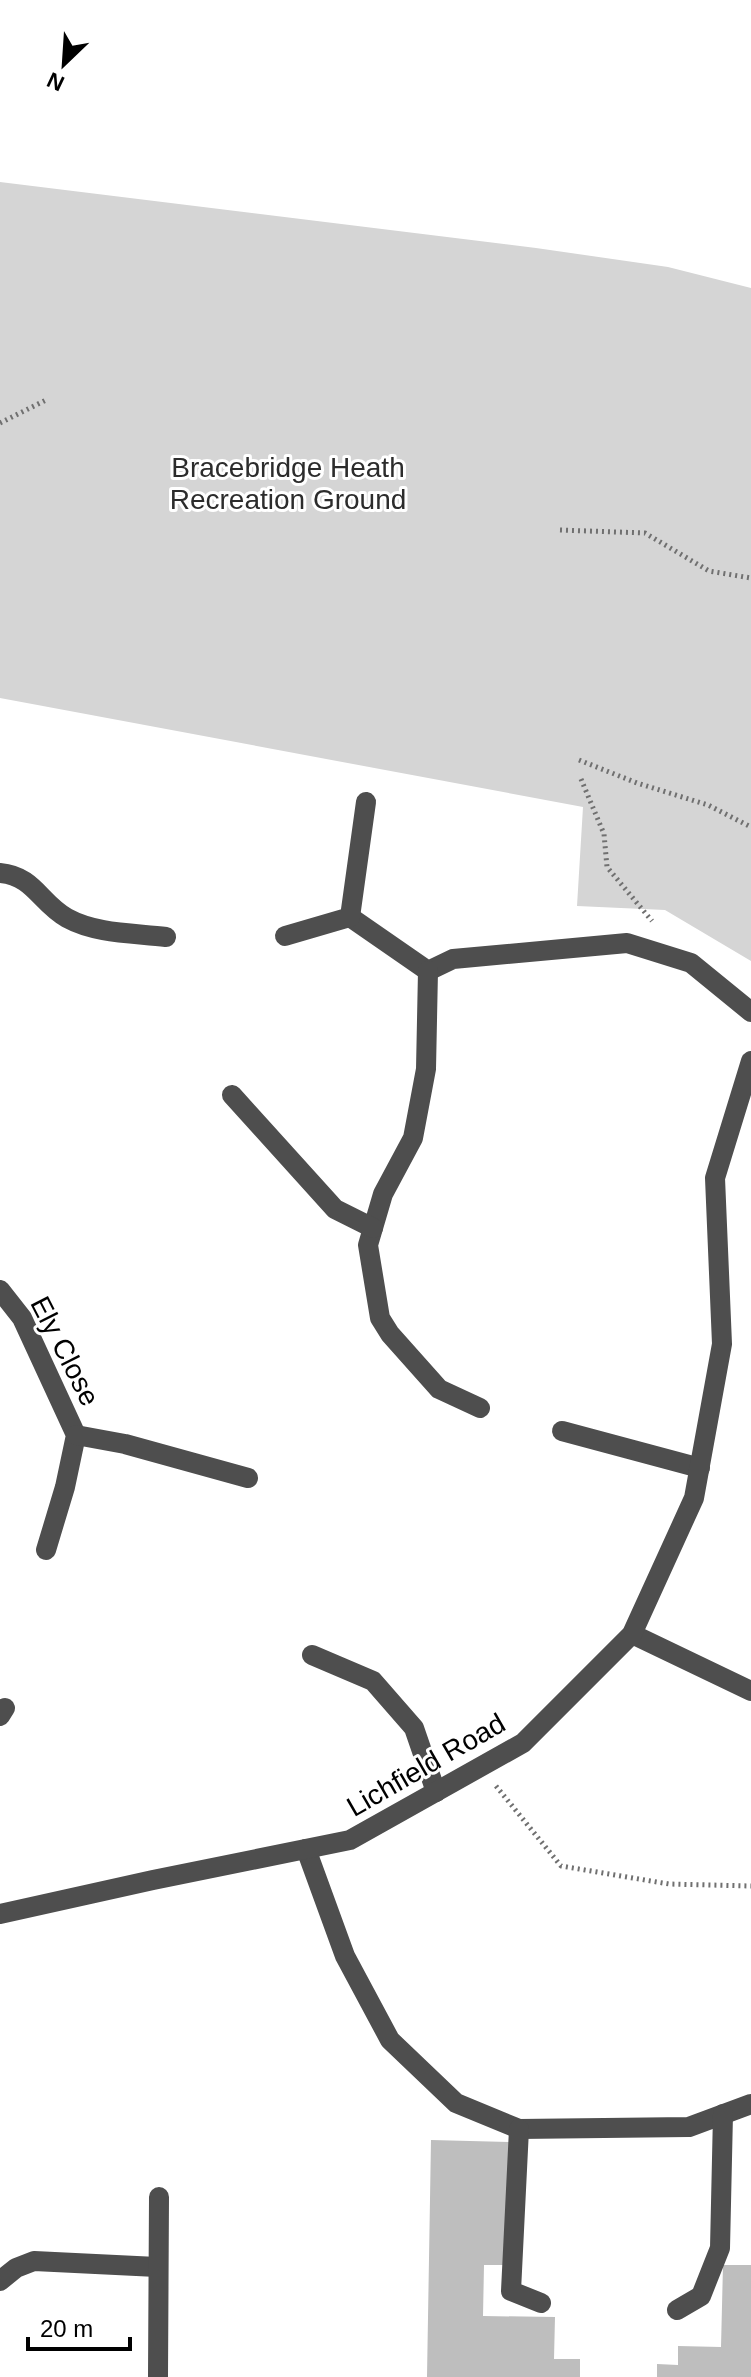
<svg xmlns="http://www.w3.org/2000/svg" width="751" height="2377" font-family="Helvetica,sans-serif">
<style>
.green{fill:#d5d5d5}
.building{fill:#bebebe}
.lines{fill:none;stroke-linecap:round;stroke-linejoin:round}
.path{stroke:#707070;stroke-width:5;stroke-dasharray:2 4;stroke-linecap:butt}
.minor{stroke:#4e4e4e;stroke-width:20}
.labels{text-anchor:middle;dominant-baseline:central;stroke-width:6;stroke-linejoin:round;paint-order:stroke}
.park-label{font-size:28px;fill:#2c2c2c;stroke:#fff}
.street-label{font-size:28px;fill:#000;stroke:#fff}
</style>
<rect width="100%" height="100%" fill="#fff"/>
<polygon class="green" points="0,182 536,248 668,267 751,288 751,961 665,910 577,906 583,807 0,698"/>
<g class="building">
<polygon points="431,2140 509,2142 507,2265 484,2265 483,2316 555,2317 554,2359 580,2359 580,2377 427,2377"/>
<polygon points="723,2265 751,2265 751,2377 657,2377 657,2364 678,2365 678,2346 721,2347"/>
</g>
<g class="lines">
<g class="path">
<polyline points="0,423 46,400"/>
<polyline points="560,530 645,533 709,571 751,578"/>
<polyline points="579,760 637,783 708,805 751,827"/>
<polyline points="581,779 604,834 607,867 652,921"/>
<polyline points="496,1786 561,1866 669,1884 751,1886"/>
</g>
<g class="minor">
<path d="M0,873C34,876 40,903 67,918C96,934 134,933 166,937"/>
<polyline points="350,917 428,971 453,959 627,943 691,963 751,1012"/>
<polyline points="285,936 350,917 366,802"/>
<polyline points="428,971 426,1069 413,1138 383,1194 368,1245 380,1318 390,1334 439,1389 480,1408"/>
<polyline points="232,1095 335,1209 373,1228"/>
<polyline points="0,1290 22,1318 76,1435 65,1487 46,1550"/>
<polyline points="562,1431 700,1468"/>
<polyline points="76,1435 125,1444 248,1478"/>
<polyline points="632,1634 751,1691"/>
<polyline points="312,1655 373,1681 414,1728 436,1792"/>
<polyline points="0,1716 5,1708"/>
<polyline points="306,1849 345,1956 390,2040 456,2103 519,2129 689,2127 751,2104"/>
<polyline points="0,1914 153,1880 350,1840 523,1743 632,1634 694,1498 722,1344 715,1178 751,1061"/>
<polyline points="519,2129 511,2291 541,2303"/>
<polyline points="0,2281 16,2268 34,2261 157,2267"/>
<polyline points="677,2310 701,2296 720,2248 723,2114"/>
<polyline points="158,2377 159,2197"/>
</g>
</g>
<g class="labels">
<g class="park-label">
<text x="288" y="467">Bracebridge Heath<tspan x="288" dy="32">Recreation Ground</tspan></text>
</g>
<g class="street-label">
<text transform="translate(65 1351) rotate(63)">Ely Close</text>
<text transform="translate(426 1765) rotate(-30)">Lichfield Road</text>
</g>
</g>
<g transform="translate(64 64) rotate(205)" stroke="#ffffff" stroke-width="6" paint-order="stroke">
<path d="M0-6L14 30L0 20L-14 30Z" fill="#000000"/>
<text y="-12" font-size="22" font-weight="bold" text-anchor="middle" fill="#000000">N</text>
</g>
<path d="M28 2337v12h102v-12" fill="none" stroke="#000000" stroke-width="4"/>
<text x="40" y="2337" font-size="24" fill="#000000" stroke="#ffffff" stroke-width="6" paint-order="stroke">20 m</text>
</svg>
